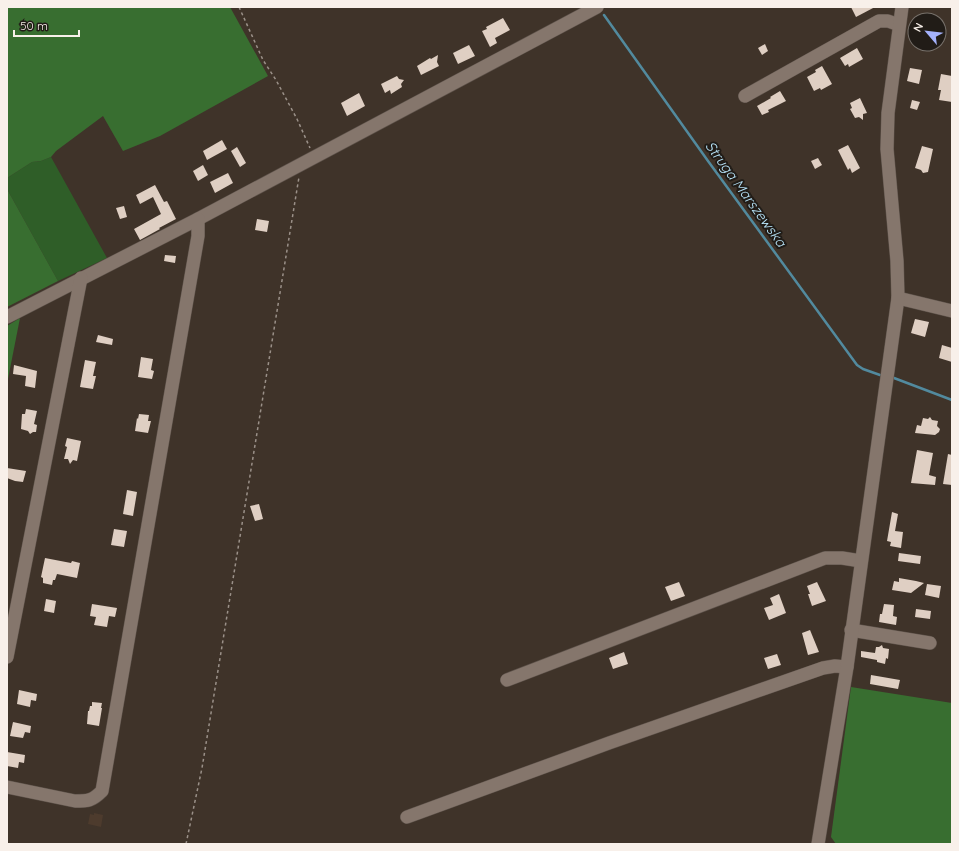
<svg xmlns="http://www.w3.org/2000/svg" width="959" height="851" font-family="Quicksand,sans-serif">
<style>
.built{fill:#4d3b2d}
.green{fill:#2f5e28}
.forest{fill:#386e30}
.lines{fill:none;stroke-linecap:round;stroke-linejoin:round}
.stream{stroke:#528a9e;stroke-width:2.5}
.building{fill:#dfcfc3}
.minor-casing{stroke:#5d524a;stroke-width:14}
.path{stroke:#9b9189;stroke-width:1.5;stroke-dasharray:3 3;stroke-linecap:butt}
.minor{stroke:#85766c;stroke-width:13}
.labels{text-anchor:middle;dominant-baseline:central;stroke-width:4;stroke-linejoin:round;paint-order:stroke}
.water-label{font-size:14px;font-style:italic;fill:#bae7fd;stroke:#211c17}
</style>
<rect width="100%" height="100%" fill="#3f3329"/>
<polygon class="built" points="94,813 103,815 101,827 88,824 90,814 94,815"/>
<polygon class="green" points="51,157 107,258 58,281 7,189 7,178 32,162 41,161"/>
<g class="forest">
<polygon points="7,7 230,7 268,76 160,136 123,151 103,116 56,151 51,157 41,161 32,162 7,178"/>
<polygon points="7,189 58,281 7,307"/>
<polygon points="20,318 7,384 7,326"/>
<polygon points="851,687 952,703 952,844 836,844 831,837"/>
</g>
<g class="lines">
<g class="stream">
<polyline points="604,15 708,161 857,365 863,369 880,375"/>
<polyline points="894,378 952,400"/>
</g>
</g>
<g class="building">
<polygon points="851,7 875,7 856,17"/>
<polygon points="503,18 510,30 495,38 497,43 490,47 482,31 487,29 486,27"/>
<polygon points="765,44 768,51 762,55 758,48"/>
<polygon points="469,45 475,56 458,64 453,53"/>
<polygon points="857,48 863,59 849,67 848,64 845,66 840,58"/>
<polygon points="438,55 437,62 439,66 421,75 417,66 430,58 431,59"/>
<polygon points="822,66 832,84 821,90 820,88 814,91 807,77 816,72 815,70"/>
<polygon points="910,68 922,70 919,84 907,81"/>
<polygon points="941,74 952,76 952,102 939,100 941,90 938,90"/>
<polygon points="397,76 399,79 404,80 401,84 402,87 391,94 390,90 385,93 381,84"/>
<polygon points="780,91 786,101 768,110 769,112 762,115 757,106 771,98 770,97"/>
<polygon points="359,93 365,106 347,116 341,103"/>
<polygon points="860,98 867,113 863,114 863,120 859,117 855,118 850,109 852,108 850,103"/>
<polygon points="912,100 920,102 917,110 910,108"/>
<polygon points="222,140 227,149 207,160 203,151"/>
<polygon points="848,145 860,168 852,173 850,168 848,170 838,150"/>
<polygon points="922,146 933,149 928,172 923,173 921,170 915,168"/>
<polygon points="237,147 246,163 240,167 231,151"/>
<polygon points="818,158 822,165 815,169 811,161"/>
<polygon points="203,165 208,175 198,181 193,171"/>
<polygon points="228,173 233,183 215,193 210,182"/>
<polygon points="155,185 164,202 167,201 176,219 159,228 160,229 140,240 134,229 161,214 153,197 140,204 136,195"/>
<polygon points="124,206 127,217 120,219 116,208"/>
<polygon points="257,219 269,221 267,232 255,230"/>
<polygon points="165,255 176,256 175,263 164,261"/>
<polygon points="915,319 929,322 925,337 911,333"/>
<polygon points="98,335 113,339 112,345 96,342"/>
<polygon points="942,345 952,348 952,362 939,358"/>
<polygon points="141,357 153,359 151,370 154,371 152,379 138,377"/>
<polygon points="85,360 96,362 93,376 96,376 93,389 80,387"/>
<polygon points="14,365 37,371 35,388 25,386 26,376 13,374"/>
<polygon points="26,409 37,411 34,424 37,425 36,432 33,432 30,434 28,431 21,429 22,414 25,414"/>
<polygon points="139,414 149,415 148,421 151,421 148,433 135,431 137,418 138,419"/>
<polygon points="930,417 932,420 938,421 937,426 940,429 939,432 935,435 915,433 917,425 921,426 923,418 928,419"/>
<polygon points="67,438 81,441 77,461 73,460 70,464 68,459 64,459 67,447 65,446"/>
<polygon points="917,450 933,453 929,475 936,477 935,485 911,483"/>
<polygon points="948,454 952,455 952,485 943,484"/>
<polygon points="7,468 26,471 23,482 15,481 7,478"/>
<polygon points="127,490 137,492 133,516 123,514"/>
<polygon points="259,504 263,519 255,521 250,506"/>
<polygon points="892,512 898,514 895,531 903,532 901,548 890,546 891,542 887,541"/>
<polygon points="114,529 127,531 124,547 111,545"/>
<polygon points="899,553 921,556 920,564 898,561"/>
<polygon points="45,558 71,563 72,561 80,563 77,578 57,574 55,580 53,580 52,585 43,583 43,578 41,577"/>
<polygon points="899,578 916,581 924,583 911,593 892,590 894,581 899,582"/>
<polygon points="679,582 685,596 671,601 665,587"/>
<polygon points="817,582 826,601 812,606 808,594 810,594 807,586"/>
<polygon points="927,584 941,586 939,598 925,595"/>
<polygon points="779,594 786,613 769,620 764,608 773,605 770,598"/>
<polygon points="46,599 56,601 54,613 44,611"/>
<polygon points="92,604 117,608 115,617 109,616 107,627 94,625 96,617 90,616"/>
<polygon points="884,604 894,605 893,616 897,617 896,625 879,622 880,614 882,614"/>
<polygon points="916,609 931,611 930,619 915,617"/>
<polygon points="810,630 819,652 808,655 802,633"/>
<polygon points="882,645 883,648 889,649 888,659 886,658 885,664 877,662 877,660 861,657 861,651 875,653 876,647 879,647"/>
<polygon points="624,652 628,664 613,669 609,658"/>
<polygon points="777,654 781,665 768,669 764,658"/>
<polygon points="871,675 900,680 898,689 870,684"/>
<polygon points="19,690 37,694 36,701 31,700 30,707 17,704"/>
<polygon points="92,702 102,703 101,708 102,708 99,726 87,724 88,711 89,711 90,706 92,706"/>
<polygon points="13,722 31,726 30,733 25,732 23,738 10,736"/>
<polygon points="7,752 25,755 24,763 19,762 18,768 7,766"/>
</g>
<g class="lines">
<g class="minor-casing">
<g id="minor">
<polyline points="745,96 879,21 888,21 899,25"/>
<polyline points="898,298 952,311"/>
<polyline points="7,317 198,219 597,7"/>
<polyline points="851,630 930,643"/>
<polyline points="7,657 81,278"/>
<polyline points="507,680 825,558 842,558 861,561"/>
<path d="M7,787L75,801C88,801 92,801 102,791L198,236V219"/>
<polyline points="407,817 609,743 823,668 835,666 847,667"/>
<polyline points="818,844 847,667 898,298 897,261 887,149 888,113 902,7"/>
</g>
</g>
<g class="path">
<polyline points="239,7 263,60 276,80 297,119 310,148"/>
<polyline points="186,844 202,768 299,177"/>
</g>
<use href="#minor" class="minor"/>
</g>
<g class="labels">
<g class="water-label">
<text transform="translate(746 194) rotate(54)">Struga Marszewska</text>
</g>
</g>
<rect width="959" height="851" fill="none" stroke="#f8f0ea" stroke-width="16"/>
<g transform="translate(927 32) rotate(298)"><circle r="19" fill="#211c17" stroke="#77716b"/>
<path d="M0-3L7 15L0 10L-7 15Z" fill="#a4b2fc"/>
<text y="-6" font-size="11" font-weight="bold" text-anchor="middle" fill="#f8f0ea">N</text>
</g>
<path d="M14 30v6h65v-6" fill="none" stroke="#f8f0ea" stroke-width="2"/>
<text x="20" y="30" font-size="12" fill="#f8f0ea" stroke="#211c17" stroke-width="3" paint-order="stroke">50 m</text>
</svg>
